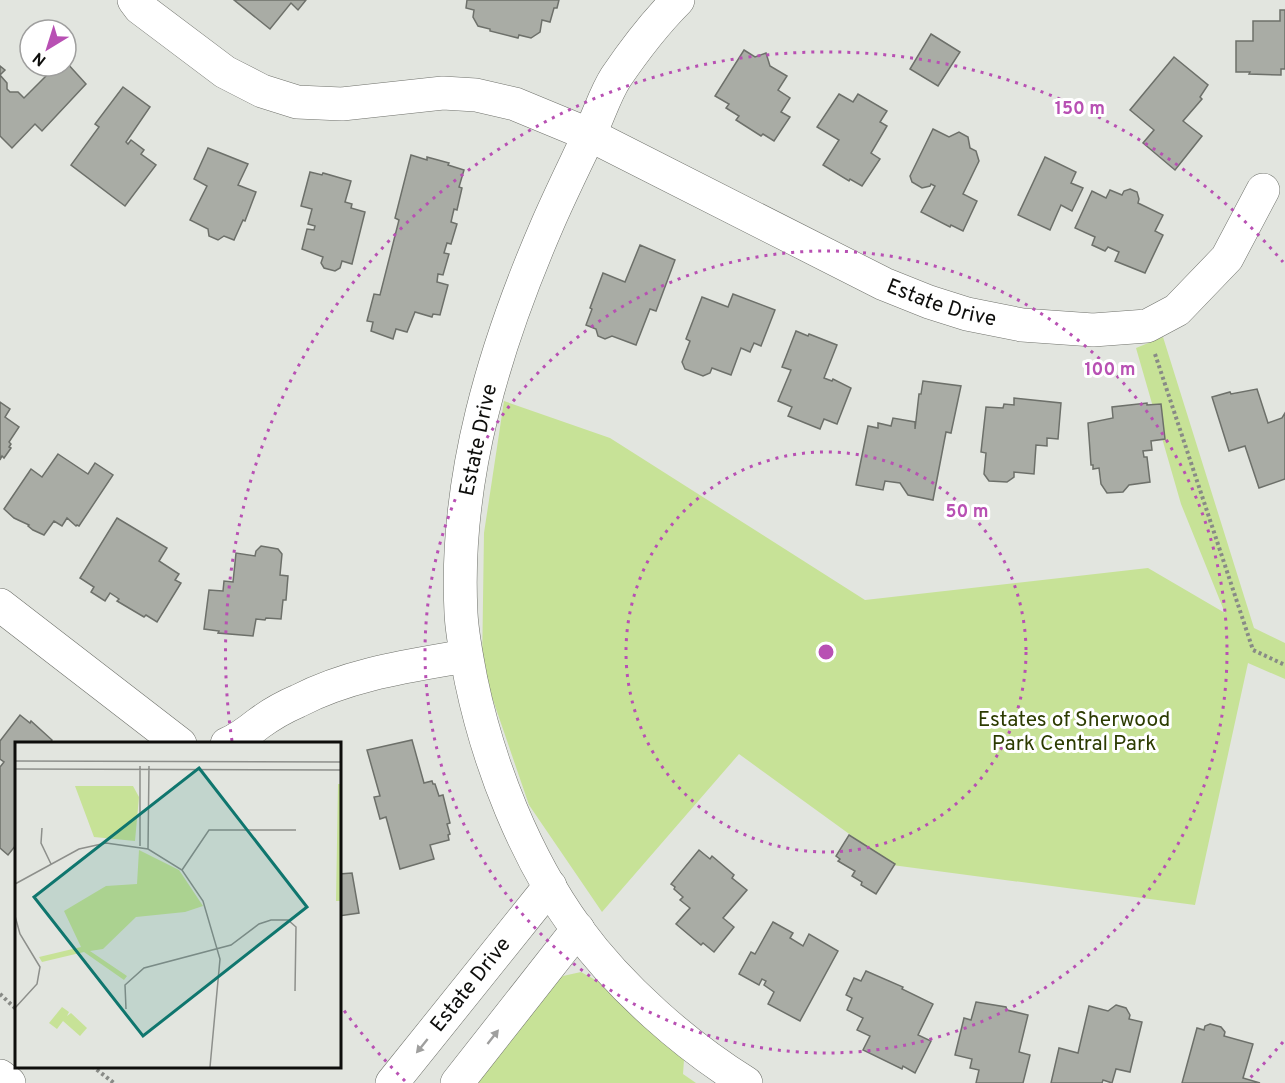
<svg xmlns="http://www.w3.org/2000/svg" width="1285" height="1083" font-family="Overpass,sans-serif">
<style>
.green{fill:#c7e297}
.building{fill:#a9aca5;stroke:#6d706a;stroke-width:1.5}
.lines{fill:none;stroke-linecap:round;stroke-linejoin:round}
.minor-casing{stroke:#6f716b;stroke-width:34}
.major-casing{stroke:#6f716b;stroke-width:34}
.path{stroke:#888a86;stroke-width:4;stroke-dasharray:3 3;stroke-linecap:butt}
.minor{stroke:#fff;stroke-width:33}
.major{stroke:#fff;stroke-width:33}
.oneway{fill:#9f9f9e}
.ring{fill:none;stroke:#b850b3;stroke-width:3;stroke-dasharray:3 6}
.labels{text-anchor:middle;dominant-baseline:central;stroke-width:6;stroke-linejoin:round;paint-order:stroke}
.street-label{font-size:21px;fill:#0e0e0c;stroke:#fff}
.park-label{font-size:21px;fill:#2c3b01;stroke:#fff}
.inset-road{fill:none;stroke:#8d8f8b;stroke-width:1.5}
.view{fill:#0f766e;fill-opacity:0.15;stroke:#0f766e;stroke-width:3}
.inset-edge{fill:none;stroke:#0e0e0c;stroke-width:3}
.centre{fill:#b850b3;stroke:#fff;stroke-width:3}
.ring-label{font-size:18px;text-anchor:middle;font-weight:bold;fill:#b850b3;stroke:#fff;stroke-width:6;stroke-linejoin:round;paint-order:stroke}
</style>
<rect width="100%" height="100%" fill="#e2e5df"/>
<g class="green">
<polygon points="1163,337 1254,628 1285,643 1285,679 1248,663 1195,905 892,865 739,754 602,912 529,805 482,668 484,533 504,401 610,438 865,600 1148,568 1225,613 1181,504 1136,348"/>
<polygon points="581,972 599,982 684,1060 683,1074 696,1083 470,1083 546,985 563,976"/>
</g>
<g class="building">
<polygon points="234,0 306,0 298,10 291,3 270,29"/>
<polygon points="467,0 559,0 557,8 554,8 550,22 542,20 540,32 531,38 519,35 518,38 490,31 490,29 478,26 473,17 474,10 466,8"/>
<polygon points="1280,10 1285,10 1285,69 1281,69 1281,75 1249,74 1250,72 1236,72 1236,41 1253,41 1253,21 1280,21"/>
<polygon points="931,34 960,52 938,86 910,69"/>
<polygon points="744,50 755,57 766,53 770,66 787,76 778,90 790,98 781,112 790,117 774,141 763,134 761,136 736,120 739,116 726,108 729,104 715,96"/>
<polygon points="1174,57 1208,85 1200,97 1202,99 1183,121 1202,136 1175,170 1143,143 1154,130 1130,110"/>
<polygon points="66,62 86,84 42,131 35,124 12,148 0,136 0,66 5,70 0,75 7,83 7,89 10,92 18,92 24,98 50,72 51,73 59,66 66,66"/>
<polygon points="123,87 150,107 126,142 128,144 131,140 144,150 141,154 156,165 125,206 71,165 99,127 95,124"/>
<polygon points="839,94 853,102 858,94 887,111 880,122 887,126 871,153 880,159 862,186 850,179 849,181 823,165 839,140 817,127"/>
<polygon points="933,129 949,137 959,132 968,137 970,148 976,151 979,161 963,194 977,201 963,231 951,225 950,227 921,212 935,186 931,184 930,186 922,188 912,182 910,176"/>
<polygon points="208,148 248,164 238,185 256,192 245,221 243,220 234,240 224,236 218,240 209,236 208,229 190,220 207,186 194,179"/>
<polygon points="411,155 427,160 427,157 449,163 448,165 464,170 459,187 462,188 457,210 454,209 451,222 457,224 451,244 447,243 444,253 449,254 443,275 438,274 437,282 448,285 440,315 433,314 432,317 415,312 407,332 396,329 393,339 371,331 373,322 367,321 374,294 380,295 399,220 395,218"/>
<polygon points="1045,157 1076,172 1071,183 1083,188 1072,211 1061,205 1050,230 1018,215"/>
<polygon points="310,172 322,175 323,173 351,181 345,202 352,204 351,208 365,212 352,264 342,261 340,268 335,271 324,268 321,263 323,257 302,249 307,229 314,230 315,226 308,224 312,209 301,206"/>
<polygon points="1130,189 1137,192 1139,199 1138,203 1163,215 1155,231 1163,235 1145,273 1115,261 1119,252 1108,247 1105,251 1092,245 1095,237 1075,228 1092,191 1106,198 1110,190 1122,195 1124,191"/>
<polygon points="640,245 675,260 656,311 650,309 636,345 612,336 605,339 598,336 596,329 586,325 592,309 590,308 603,273 625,282"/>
<polygon points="733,294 775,310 761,346 754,343 750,352 741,348 731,375 712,368 710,373 703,376 685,369 682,362 690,341 686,339 702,297 728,307"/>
<polygon points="796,331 808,336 809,334 837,345 824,378 832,381 833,379 851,388 837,424 824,419 820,429 788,416 792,407 778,401 791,370 782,367"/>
<polygon points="923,381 961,386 951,433 946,432 933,500 908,495 900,483 885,481 883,490 856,485 868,426 878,428 878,423 891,426 893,418 915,422 915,429 919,394 921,394"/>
<polygon points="1257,389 1268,423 1282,418 1285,413 1285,479 1259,488 1245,446 1229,451 1212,397 1230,392 1231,394"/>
<polygon points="1014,398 1061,403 1058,439 1047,438 1047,446 1036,445 1034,474 1014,472 1014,477 1007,482 989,481 984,474 986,453 981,452 986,407 1003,408 1004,404 1014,405"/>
<polygon points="0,402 10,409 5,417 19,427 9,442 11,444 9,447 11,448 4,458 2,456 0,460"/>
<polygon points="1147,403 1147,405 1161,404 1165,439 1151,441 1152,450 1143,451 1144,457 1147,457 1150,482 1129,485 1123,492 1107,493 1101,484 1099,468 1093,469 1093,465 1091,465 1088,423 1113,418 1112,407"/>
<polygon points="58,454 88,474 95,463 113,475 79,526 77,525 76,526 67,518 62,526 54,521 44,535 33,530 28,526 29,525 14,518 4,509 31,469 42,477"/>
<polygon points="117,518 167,548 159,561 179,574 175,580 181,583 157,622 146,615 144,617 117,601 119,599 110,593 105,601 91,592 94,587 80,578"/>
<polygon points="261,546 278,549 282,554 280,575 288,576 286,600 283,600 281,619 266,618 265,620 256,619 253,636 218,633 219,631 204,629 209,590 223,591 224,581 233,582 236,553 255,556 256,551"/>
<polygon points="20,715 30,723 31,721 52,740 49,744 16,744 16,845 8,855 0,848 0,767 4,762 0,759 0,741"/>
<polygon points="412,740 424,783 432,781 433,784 435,784 439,796 443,795 450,823 447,824 450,834 448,835 449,840 430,845 434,859 400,869 386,817 380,819 374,797 380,796 367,750"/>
<polygon points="849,835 895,864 876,894 861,885 862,882 852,876 855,871 838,861 840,859 836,856"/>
<polygon points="699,850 710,859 712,856 734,875 732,878 747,890 723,918 734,927 714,952 703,943 701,945 676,924 690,908 680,900 683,897 674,889 675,887 671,884"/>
<polygon points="352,873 359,913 339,916 339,874"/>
<polygon points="773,922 793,933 790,938 803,946 809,934 838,951 800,1021 768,1004 774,992 764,985 766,981 762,979 759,985 739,974 751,952 755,954"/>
<polygon points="866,971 903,987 902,989 933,1004 918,1035 931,1041 915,1073 903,1066 902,1069 863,1050 870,1036 857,1030 863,1018 847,1010 852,998 846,995 854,978 861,981"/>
<polygon points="976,1002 1006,1007 1007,1010 1028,1015 1019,1052 1030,1055 1023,1083 976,1083 979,1070 970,1068 972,1059 955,1055 964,1018 971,1020"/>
<polygon points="1116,1005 1126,1008 1130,1015 1129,1019 1142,1022 1130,1072 1116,1069 1112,1083 1103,1080 1102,1083 1051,1083 1059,1048 1078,1053 1089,1006 1108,1011"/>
<polygon points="1210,1024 1221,1027 1225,1032 1224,1036 1253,1044 1243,1078 1260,1083 1182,1083 1197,1028 1204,1030 1205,1026"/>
</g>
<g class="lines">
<g class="minor-casing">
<g id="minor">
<path id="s1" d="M134,0L140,8L225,72L262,91L297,102L342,104L443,93L476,95L515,104L590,135L884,284L929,302L967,314L1022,325L1093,330L1147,326L1177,310L1227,258L1263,190"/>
<path d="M678,0C657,21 633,52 616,77C605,94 599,115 590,133C576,163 561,193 548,223C495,345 454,478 461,613C462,635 467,658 471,680C489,766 525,857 577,929C620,988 685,1045 746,1083"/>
<polyline points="0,605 180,744"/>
<path d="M227,744C239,739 248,732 258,724C270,715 284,707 298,701C350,674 409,666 466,656"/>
<path id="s2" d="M392,1083L550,886"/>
<polyline points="457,1083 578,929"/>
</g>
</g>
<g class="major-casing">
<polyline id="major" points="0,1076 9,1083"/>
</g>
<g class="path">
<polyline points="1155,354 1253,650 1285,665"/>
<polyline points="0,994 16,1009"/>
<polyline points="92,1066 114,1083"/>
</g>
<use href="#minor" class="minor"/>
<use href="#major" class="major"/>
</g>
<defs><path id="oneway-solid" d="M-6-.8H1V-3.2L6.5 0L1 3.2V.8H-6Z" transform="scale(1.5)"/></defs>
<g class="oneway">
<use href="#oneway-solid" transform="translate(493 1037) rotate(-52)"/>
<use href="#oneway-solid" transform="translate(422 1046) rotate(129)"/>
</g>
<g class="ring">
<circle cx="826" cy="652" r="200"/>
<circle cx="826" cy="652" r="401"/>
<path d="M1283 1042A601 601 0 0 1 1247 1081M405 1081A601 601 0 0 1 340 1005M232 741A601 601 0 0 1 1283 262"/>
</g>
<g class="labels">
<g class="street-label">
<text stroke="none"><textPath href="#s1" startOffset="886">Estate Drive</textPath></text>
<text transform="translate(479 440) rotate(-78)">Estate Drive</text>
<text stroke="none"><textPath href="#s2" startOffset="126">Estate Drive</textPath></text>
</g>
<g class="park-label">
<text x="1074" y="720">Estates of Sherwood<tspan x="1074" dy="24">Park Central Park</tspan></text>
</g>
</g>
<g transform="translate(15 742)">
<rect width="326" height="326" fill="#e2e5df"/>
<path d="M323,42H326L325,159H321ZM60,44H118L124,55L120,99L79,95ZM124,108L164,128L188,164L170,170L121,175L88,207L75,209L112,234L109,238L69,210L27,220L24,215L66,205L49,169L91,144L122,142ZM47,265L54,270L52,274L56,271L72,286L65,294L48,279L42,287L34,281Z" fill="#c7e297"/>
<path class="inset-road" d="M0,19L326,20M0,27L326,28M27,86L26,101L36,122M125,104V24M133,107L134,24M167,128L194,88H281M0,142L64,107L91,101L133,107L167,128L188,159L205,217L195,325M0,174L5,192L25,225L22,242L0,266M111,267L110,243L129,226L216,203L244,182L256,178H273L281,185L280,249"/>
<path class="view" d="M184,26L292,165L128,294L19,155Z"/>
<rect width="326" height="326" class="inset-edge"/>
</g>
<circle cx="826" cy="652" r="9" class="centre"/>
<g class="ring-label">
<text x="1080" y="114">150 m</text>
<text x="1110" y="375">100 m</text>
<text x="967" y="517">50 m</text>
</g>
<g transform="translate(48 48) rotate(218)"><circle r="28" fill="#ffffff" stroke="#9f9f9e" stroke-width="1.5"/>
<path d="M0-4.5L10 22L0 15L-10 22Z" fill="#b850b3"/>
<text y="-9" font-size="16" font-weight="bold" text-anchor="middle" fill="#0e0e0c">N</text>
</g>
</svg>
